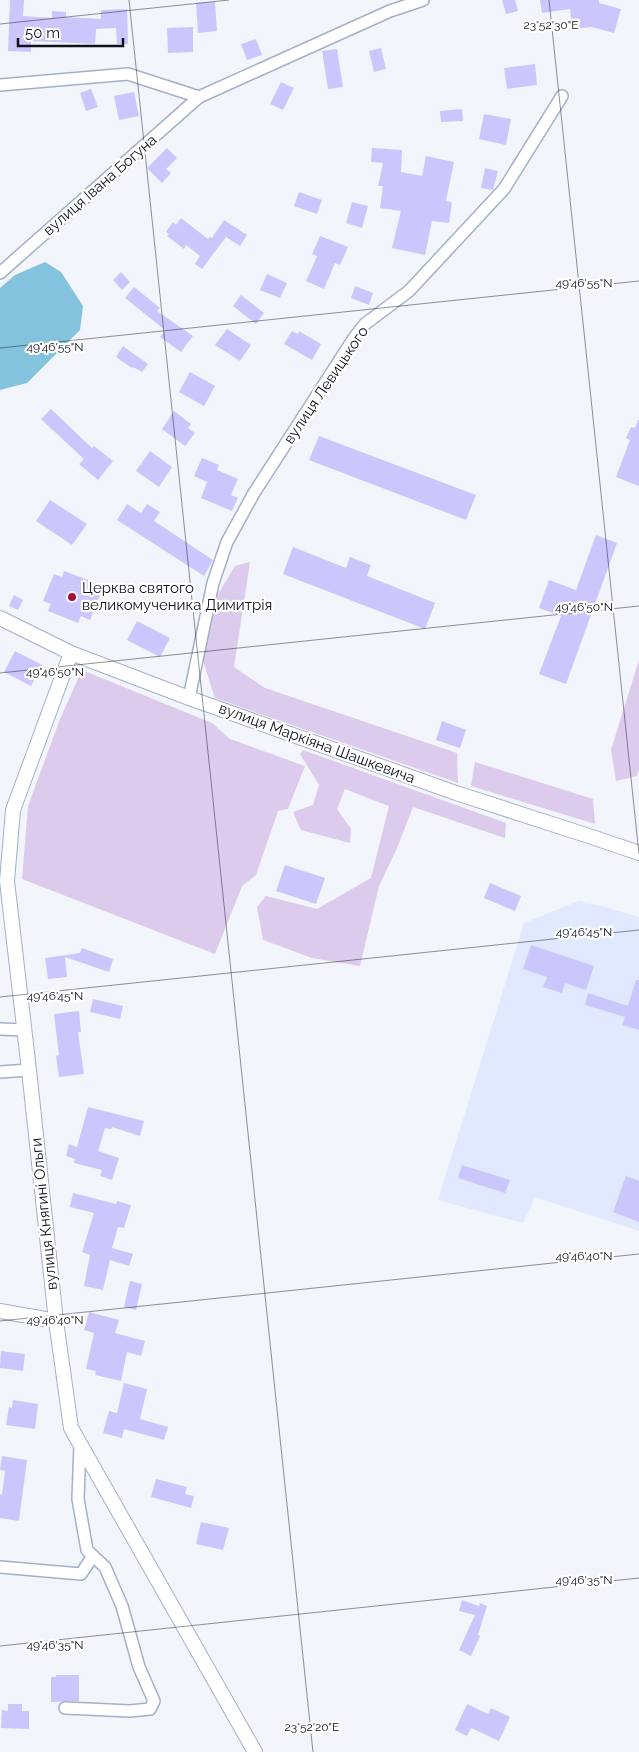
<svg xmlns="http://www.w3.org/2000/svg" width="639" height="1752" font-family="Raleway,sans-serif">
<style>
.built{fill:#e0e9fe}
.green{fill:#dccbec}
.water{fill:#83c3dd}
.building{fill:#cbc7fd}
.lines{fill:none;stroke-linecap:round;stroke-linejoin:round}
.minor-casing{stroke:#a4b0ca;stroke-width:14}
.tertiary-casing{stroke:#a4b0ca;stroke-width:16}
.minor{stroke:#fff;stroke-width:11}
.tertiary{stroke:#fff;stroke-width:14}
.ticks{fill:none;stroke:#0e121b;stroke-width:1;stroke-opacity:0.45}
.poi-dot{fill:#a70f41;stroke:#fff;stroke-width:2}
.labels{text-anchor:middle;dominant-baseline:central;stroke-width:4.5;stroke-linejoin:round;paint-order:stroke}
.street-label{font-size:15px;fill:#0e121b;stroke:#fff}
.poi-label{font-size:15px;fill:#0e121b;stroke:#fff;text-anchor:start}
.ticks-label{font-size:12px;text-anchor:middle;fill:#0e121b;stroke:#fff;stroke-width:4.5;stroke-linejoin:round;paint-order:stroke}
</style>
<rect width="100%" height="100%" fill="#f2f5fb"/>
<polygon class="built" points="579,901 601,906 639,917 639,1231 535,1197 523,1223 438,1200 524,923"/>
<g class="green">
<polygon points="250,562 234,667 265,688 457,753 458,783 215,698 203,661 215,599 235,566"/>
<polygon points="639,660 639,769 637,776 616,781 611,750"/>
<polygon points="82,670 212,723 230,739 305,766 288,809 278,811 256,875 242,886 215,954 22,879 28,806 60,719"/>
<polygon points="303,750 506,823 505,838 413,807 397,848 379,886 360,966 312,958 263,940 257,907 266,896 317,909 371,878 389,806 345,789 337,809 351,829 350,843 301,830 293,812 313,805 319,785 300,754"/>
<polygon points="475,762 593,799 595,824 471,786"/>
</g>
<polygon class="water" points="45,262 61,272 83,306 80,330 27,383 0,390 0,288 15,275"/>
<g class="building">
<polygon points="10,0 24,0 23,16 52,18 52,11 66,12 66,17 101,19 101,10 127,9 128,44 117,44 116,28 96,29 95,44 31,41 31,52 8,51"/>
<polygon points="502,0 515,0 518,11 506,14"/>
<polygon points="540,0 599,0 599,3 621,9 614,33 592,27 572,29 570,9 542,13"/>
<polygon points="215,2 217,31 198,33 196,3"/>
<polygon points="193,27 193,52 168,53 167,28"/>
<polygon points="256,39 262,55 247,60 241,44"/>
<polygon points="381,48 386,69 374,72 369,51"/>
<polygon points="337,49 343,87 328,89 322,51"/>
<polygon points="535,64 537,85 507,89 504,68"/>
<polygon points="281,82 294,88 283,110 270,104"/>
<polygon points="91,89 98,107 86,111 80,93"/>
<polygon points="134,92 139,116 119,120 114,96"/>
<polygon points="462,109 463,121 441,122 440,111"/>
<polygon points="484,114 511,119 506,145 479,139"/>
<polygon points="167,148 177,158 166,169 171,173 162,183 147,168"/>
<polygon points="372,148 402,150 401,172 422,176 426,156 454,162 446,201 452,202 449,223 432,221 425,255 392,248 401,211 380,208 383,186 378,186 383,163 371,162"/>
<polygon points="485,168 498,171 493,190 481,188"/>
<polygon points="299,192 322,200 317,214 294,206"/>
<polygon points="352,202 368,206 362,228 346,223"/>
<polygon points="181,218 208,239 210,237 212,238 224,220 247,235 240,246 226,237 202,269 195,264 200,256 186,245 184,249 167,236 169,234 166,232 173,222 176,225"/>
<polygon points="320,236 348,247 340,265 335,263 324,289 306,281 317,256 312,254"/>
<polygon points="121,272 130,282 122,290 113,280"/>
<polygon points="267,274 287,283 280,298 260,290"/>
<polygon points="355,286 373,293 369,305 351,298"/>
<polygon points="134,287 160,308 157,311 193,336 181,352 160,337 165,330 125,298"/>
<polygon points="241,295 264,313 256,324 233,306"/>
<polygon points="227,329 251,345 240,361 215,345"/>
<polygon points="292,331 298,334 299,331 321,344 312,360 284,344"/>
<polygon points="123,346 148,364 142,372 133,367 132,368 116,357"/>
<polygon points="190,372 215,386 204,406 179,392"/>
<polygon points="51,409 92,448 94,446 113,461 98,480 79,464 84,459 41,419"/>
<polygon points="174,411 191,424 188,428 195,433 185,446 162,429"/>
<polygon points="638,420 639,420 639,486 616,477 630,440 626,438 631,427 635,428"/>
<polygon points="319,436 476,495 466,520 309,460"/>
<polygon points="150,451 172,467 159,487 136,471"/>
<polygon points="202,458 219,465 217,470 238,479 231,495 238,498 232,511 201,498 207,482 194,476"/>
<polygon points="50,500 87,524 72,545 36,521"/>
<polygon points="127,504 141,513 147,504 160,512 154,521 213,560 204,576 117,520"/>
<polygon points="596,535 617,543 566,684 539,674 561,616 539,608 549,580 576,590"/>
<polygon points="293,547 346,568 350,557 371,565 367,576 435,603 425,629 283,574"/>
<polygon points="64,571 94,582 92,589 101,592 90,620 81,616 78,623 48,611 51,604 43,601 54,574 62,577"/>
<polygon points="14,595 23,600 18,610 9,606"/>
<polygon points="137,621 170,638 160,657 127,640"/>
<polygon points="15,651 42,665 31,686 4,672"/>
<polygon points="442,721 466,730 460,748 436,740"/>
<polygon points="285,865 325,878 316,904 276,891"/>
<polygon points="490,883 521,896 515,911 484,898"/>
<polygon points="531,945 594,966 586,990 565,983 562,993 543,987 547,977 523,969"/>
<polygon points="82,948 113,959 109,972 65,957 67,977 48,979 45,958 80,953"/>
<polygon points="636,980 639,980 639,1030 622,1025 625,1017 585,1005 588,993 628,1006"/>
<polygon points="93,999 123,1006 120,1019 90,1012"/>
<polygon points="79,1011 81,1032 78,1032 84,1074 59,1077 56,1056 59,1055 54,1014"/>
<polygon points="88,1107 144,1121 140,1136 112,1127 111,1129 105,1128 98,1151 119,1158 112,1180 100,1176 102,1170 74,1163 75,1159 66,1156 69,1144 77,1147"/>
<polygon points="462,1165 510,1180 505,1193 458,1178"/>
<polygon points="626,1176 639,1181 639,1222 613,1212"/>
<polygon points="73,1193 116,1204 117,1201 131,1205 124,1228 118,1227 112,1248 133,1254 129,1266 110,1260 103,1290 84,1286 90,1255 82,1252 94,1213 70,1207"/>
<polygon points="130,1281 142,1284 136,1310 124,1307"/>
<polygon points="89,1312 119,1320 115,1333 145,1341 141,1356 127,1352 121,1381 95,1375 96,1371 86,1369 94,1333 84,1330"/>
<polygon points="1,1351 25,1354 23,1371 0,1368"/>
<polygon points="124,1383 147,1389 140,1419 168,1427 164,1440 124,1429 122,1438 103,1433 109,1411 117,1413"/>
<polygon points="13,1400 38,1404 35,1429 6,1425 9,1407 12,1408"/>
<polygon points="2,1456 27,1460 19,1521 0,1518 0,1494 2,1495 5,1471 0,1470"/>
<polygon points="156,1479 187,1487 185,1494 194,1496 191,1508 151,1497"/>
<polygon points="201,1522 229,1528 223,1550 196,1544"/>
<polygon points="462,1600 479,1606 480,1603 487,1606 478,1635 480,1636 471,1656 459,1650 475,1615 459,1611"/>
<polygon points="56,1675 79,1675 79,1701 51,1702 51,1677 56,1677"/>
<polygon points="8,1704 22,1704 22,1711 29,1711 29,1729 1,1728 2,1710 8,1711"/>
<polygon points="467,1704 488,1714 491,1708 510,1717 499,1741 471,1728 467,1736 455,1730"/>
</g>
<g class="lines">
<g class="minor-casing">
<g id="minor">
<polyline points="0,85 128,74 199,97"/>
<polyline points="0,273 199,97 390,11 423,0"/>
<polyline points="189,698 213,583 227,542 254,493 354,338 365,324 409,291 504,189 562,96"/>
<polyline points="0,1029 24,1030"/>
<polyline points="0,1072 29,1070"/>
<polyline points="0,1567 81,1574 93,1556 87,1550 78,1499 80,1444"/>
<polyline points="65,1708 130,1711 150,1709 154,1701 139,1667 122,1606 105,1567 93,1556"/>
</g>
</g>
<g class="tertiary-casing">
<g id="tertiary">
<polyline points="0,618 71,653 189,698 456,793 592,837 639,853"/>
<polyline points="71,653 13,810 7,881 29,1070 56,1321 71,1428 255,1752"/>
<polyline points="0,1311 56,1321"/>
</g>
</g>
<use href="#minor" class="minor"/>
<use href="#tertiary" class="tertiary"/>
</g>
<path class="ticks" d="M129,0L313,1752M549,0L639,854M0,24L229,0M0,348L639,281M0,673L639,606M0,997L639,930M0,1321L639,1254M0,1646L639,1578"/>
<circle class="poi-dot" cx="72" cy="597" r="5"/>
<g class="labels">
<g class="street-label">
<text transform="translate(100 185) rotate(-41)">вулиця Івана Богуна</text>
<text transform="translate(326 385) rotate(-56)">вулиця Левицького</text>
<text transform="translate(317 743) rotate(20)">вулиця Маркіяна Шашкевича</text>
<text transform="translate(44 1214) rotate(-96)">вулиця Княгині Ольги</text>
</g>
<g class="poi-label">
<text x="82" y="588">Церква святого<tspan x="82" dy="17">великомученика Димитрія</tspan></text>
</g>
</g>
<g class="ticks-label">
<text x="551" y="29">23°52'30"E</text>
<text x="584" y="287">49°46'55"N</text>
<text x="55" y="351">49°46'55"N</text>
<text x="584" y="611">49°46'50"N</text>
<text x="55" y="676">49°46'50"N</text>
<text x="584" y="936">49°46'45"N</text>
<text x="55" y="1000">49°46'45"N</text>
<text x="584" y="1260">49°46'40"N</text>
<text x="55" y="1324">49°46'40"N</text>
<text x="584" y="1584">49°46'35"N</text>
<text x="55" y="1649">49°46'35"N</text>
<text x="312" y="1731">23°52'20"E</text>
</g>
<path d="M18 38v8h105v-8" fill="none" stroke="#0e121b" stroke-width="2.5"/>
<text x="25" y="38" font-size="15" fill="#0e121b" stroke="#ffffff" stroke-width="4" paint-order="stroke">50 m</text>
</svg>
